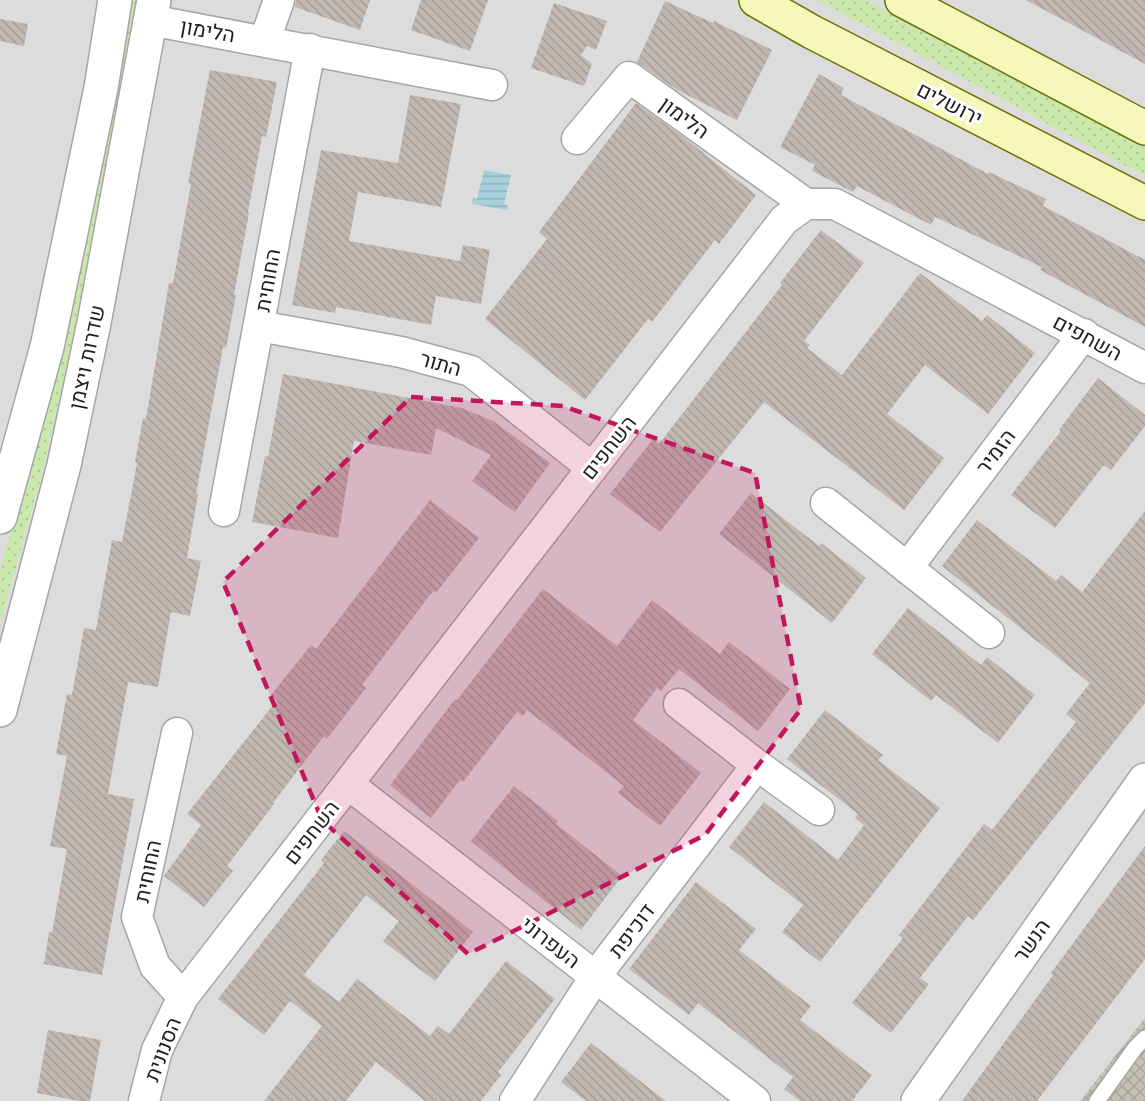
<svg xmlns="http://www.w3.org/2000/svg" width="1145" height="1101" font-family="'Noto Sans',Heebo,sans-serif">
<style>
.residential{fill:#dddcdc}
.construction{fill:url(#construction-cross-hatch)}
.grass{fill:url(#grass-dots)}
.water{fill:url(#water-rules)}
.building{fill:url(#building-back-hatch)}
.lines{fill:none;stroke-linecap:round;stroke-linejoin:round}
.service-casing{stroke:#a6a6a6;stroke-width:18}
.minor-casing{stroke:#a6a6a6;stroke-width:33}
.tertiary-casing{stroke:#a6a6a6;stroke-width:36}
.secondary-casing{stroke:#6a7407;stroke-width:36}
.service{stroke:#fff;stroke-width:15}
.minor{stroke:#fff;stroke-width:30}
.tertiary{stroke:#fff;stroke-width:33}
.secondary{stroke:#f6f8ba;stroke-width:33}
.marked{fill:#c2185b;fill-opacity:0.2;stroke:#c2185b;stroke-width:4.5;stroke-dasharray:12 8;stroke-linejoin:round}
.labels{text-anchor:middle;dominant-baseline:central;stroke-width:6;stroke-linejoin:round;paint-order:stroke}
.street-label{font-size:21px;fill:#1f1f1f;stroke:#fff}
</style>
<defs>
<pattern id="construction-cross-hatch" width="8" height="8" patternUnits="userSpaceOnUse" patternTransform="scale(1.5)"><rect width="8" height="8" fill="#c4c3b1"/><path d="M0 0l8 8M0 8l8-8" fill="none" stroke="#a8a798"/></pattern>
<pattern id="grass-dots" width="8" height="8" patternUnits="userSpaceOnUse" patternTransform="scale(1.5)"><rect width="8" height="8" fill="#cbe8ac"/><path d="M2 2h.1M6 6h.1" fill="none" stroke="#aec794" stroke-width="1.8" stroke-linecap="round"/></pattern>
<pattern id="water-rules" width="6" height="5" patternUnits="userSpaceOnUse" patternTransform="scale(1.5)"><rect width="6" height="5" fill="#a6d1dc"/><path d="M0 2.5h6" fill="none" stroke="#8eb3bc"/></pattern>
<pattern id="building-back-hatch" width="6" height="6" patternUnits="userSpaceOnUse" patternTransform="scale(1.5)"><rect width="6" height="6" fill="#c0b7b1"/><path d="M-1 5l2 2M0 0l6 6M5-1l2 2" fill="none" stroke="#a59d98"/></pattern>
</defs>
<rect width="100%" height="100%" fill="#efece5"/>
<rect class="residential" x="0" y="0" width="1145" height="1101"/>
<polygon class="construction" points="1145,1018 1145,1101 1080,1101"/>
<g class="grass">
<polygon points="126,0 137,0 96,237 41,478 0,623 0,569 28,475 88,234"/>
<polygon points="817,0 865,0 1145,148 1145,176"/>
</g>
<polygon class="water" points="484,170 511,175 504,204 508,206 507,210 472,204 473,198 477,199"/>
<g class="building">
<polygon points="296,0 370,0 360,30 295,7"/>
<polygon points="421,0 488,0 470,51 411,30"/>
<polygon points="1026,0 1145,0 1145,64"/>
<polygon points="665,1 713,23 714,21 772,50 737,120 677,90 637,62"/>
<polygon points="554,3 607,21 596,50 587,46 581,55 592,64 584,86 531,68"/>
<polygon points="0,19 28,24 24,46 0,41"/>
<polygon points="210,70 277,82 266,137 262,136 248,212 249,213 234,295 236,295 226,348 223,347 196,494 198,494 187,558 201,561 190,616 171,612 158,687 128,682 108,794 134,799 102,975 44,964 49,932 52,933 67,849 50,846 67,756 56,754 67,694 72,695 84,628 96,630 112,540 122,542 137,463 135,462 143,418 146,419 169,283 173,283 191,184 188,183"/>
<polygon points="819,74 844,88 841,95 988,174 989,172 1046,199 1043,206 1145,260 1145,327 1040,270 1042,267 935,217 931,225 857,186 853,192 812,171 815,165 780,147"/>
<polygon points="410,95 461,104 441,207 358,192 349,241 460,261 463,245 490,250 481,304 436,296 431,325 336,307 335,313 292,305 321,150 398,163"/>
<polygon points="636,103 682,136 756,195 719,244 715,240 652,322 648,319 585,400 485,319 547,239 539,232"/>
<polygon points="821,230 864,263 804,341 810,345 807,348 842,375 920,273 982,321 987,315 1035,353 988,414 925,365 887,414 944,458 904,510 764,402 660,532 610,494 653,439 659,444 782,285 780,283"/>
<polygon points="283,374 462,408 493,421 550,463 515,512 472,481 491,455 436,428 431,455 354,441 338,538 252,522 265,456 268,457"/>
<polygon points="1098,378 1145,415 1145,426 1111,470 1104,465 1055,528 1011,495 1061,431 1059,430"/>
<polygon points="751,493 819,546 821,543 866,578 832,623 719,534"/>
<polygon points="430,500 479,538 436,593 433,591 362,685 366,688 327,739 324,736 273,803 274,804 227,866 233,871 204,907 164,876 201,825 187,814 277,700 271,695 311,645 316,649"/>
<polygon points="1145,511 1145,703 973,920 968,916 920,978 929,984 891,1033 852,1003 903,938 899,935 984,824 992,830 1076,722 1066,714 1090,683 942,566 977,520 1056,581 1061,575 1082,592"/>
<polygon points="543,589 617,646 652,600 720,654 729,642 790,689 758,731 679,669 661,691 657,688 633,720 701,773 660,826 618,793 624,786 527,710 523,716 517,712 463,782 460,780 431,818 390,785 455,699 457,700"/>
<polygon points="908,608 981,665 987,657 1035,695 998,743 936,695 931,701 872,654"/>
<polygon points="825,710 883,755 878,760 940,808 820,962 782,932 803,905 729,847 764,802 838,860 864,825 855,818 858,814 787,759"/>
<polygon points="514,786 558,821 556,824 622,876 581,930 471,841"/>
<polygon points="344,831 473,932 435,981 383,941 399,921 366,895 304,975 339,1002 357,979 430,1036 438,1026 449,1034 506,961 555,999 498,1072 501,1075 481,1101 425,1101 376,1062 346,1101 264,1101 322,1026 290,1001 264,1035 218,999 324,863 321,860"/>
<polygon points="1145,846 1145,959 1037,1101 962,1101 1053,975 1051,973"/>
<polygon points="696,882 756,929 739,950 811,1006 800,1020 872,1075 852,1101 800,1101 784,1089 793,1077 698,1003 689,1015 629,969"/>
<polygon points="48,1030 101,1040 90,1101 79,1101 37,1093"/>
<polygon points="591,1043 666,1101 586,1101 561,1082"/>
</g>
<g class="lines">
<g class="service-casing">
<polyline id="service" points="1097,1101 1135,1048 1145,1038"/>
</g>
<g class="minor-casing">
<g id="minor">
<polyline points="150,20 492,85"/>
<polyline points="265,40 279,0"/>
<polyline points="577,139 629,77 806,204"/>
<polyline points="259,326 401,352 471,371 592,468"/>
<polyline points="826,503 989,633"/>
<polyline points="224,511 310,49"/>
<polyline points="907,568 1084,334"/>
<polyline points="679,704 757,765 819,810"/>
<polyline points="177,733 137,917 155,966 183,997"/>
<polyline points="348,784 755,1101"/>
<polyline points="144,1101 157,1050 183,997 784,220 806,204 835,204 1145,368"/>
<polyline points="515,1101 595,977 757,765"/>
</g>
</g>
<g class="tertiary-casing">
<g id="tertiary">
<polyline points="0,517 47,347 101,88 115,0"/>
<polyline points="0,710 64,465 94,323 154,0"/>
<polyline points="918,1101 1145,780"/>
</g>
</g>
<g class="secondary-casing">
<g id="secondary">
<polyline points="756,0 812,32 1145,203"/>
<polyline points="902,0 1145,128"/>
</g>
</g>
<use href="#service" class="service"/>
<use href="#minor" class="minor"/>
<use href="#tertiary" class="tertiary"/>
<use href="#secondary" class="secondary"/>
</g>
<path class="marked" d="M411,397L563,406L755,473L801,709L705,835L468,954L322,820L223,582Z"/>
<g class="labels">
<g class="street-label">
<text transform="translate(208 30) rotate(10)">הלימון</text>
<text transform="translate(950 103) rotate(27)">ירושלים</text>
<text transform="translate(685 117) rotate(36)">הלימון</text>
<text transform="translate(267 280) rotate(-80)">החוחית</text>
<text transform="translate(1088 337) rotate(28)">השחפים</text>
<text transform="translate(86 357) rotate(-78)">שדרות ויצמן</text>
<text transform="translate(441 363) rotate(16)">התור</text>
<text transform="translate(608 447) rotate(-52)">השחפים</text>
<text transform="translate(995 451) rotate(-53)">הזמיר</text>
<text transform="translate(311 832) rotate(-52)">השחפים</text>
<text transform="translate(147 871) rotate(-78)">החוחית</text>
<text transform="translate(631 930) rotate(-53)">דוכיפת</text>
<text transform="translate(1031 940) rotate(-55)">הנשר</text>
<text transform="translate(551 942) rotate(38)">העפרוני</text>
<text transform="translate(162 1049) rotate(-69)">הסנונית</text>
</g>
</g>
</svg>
